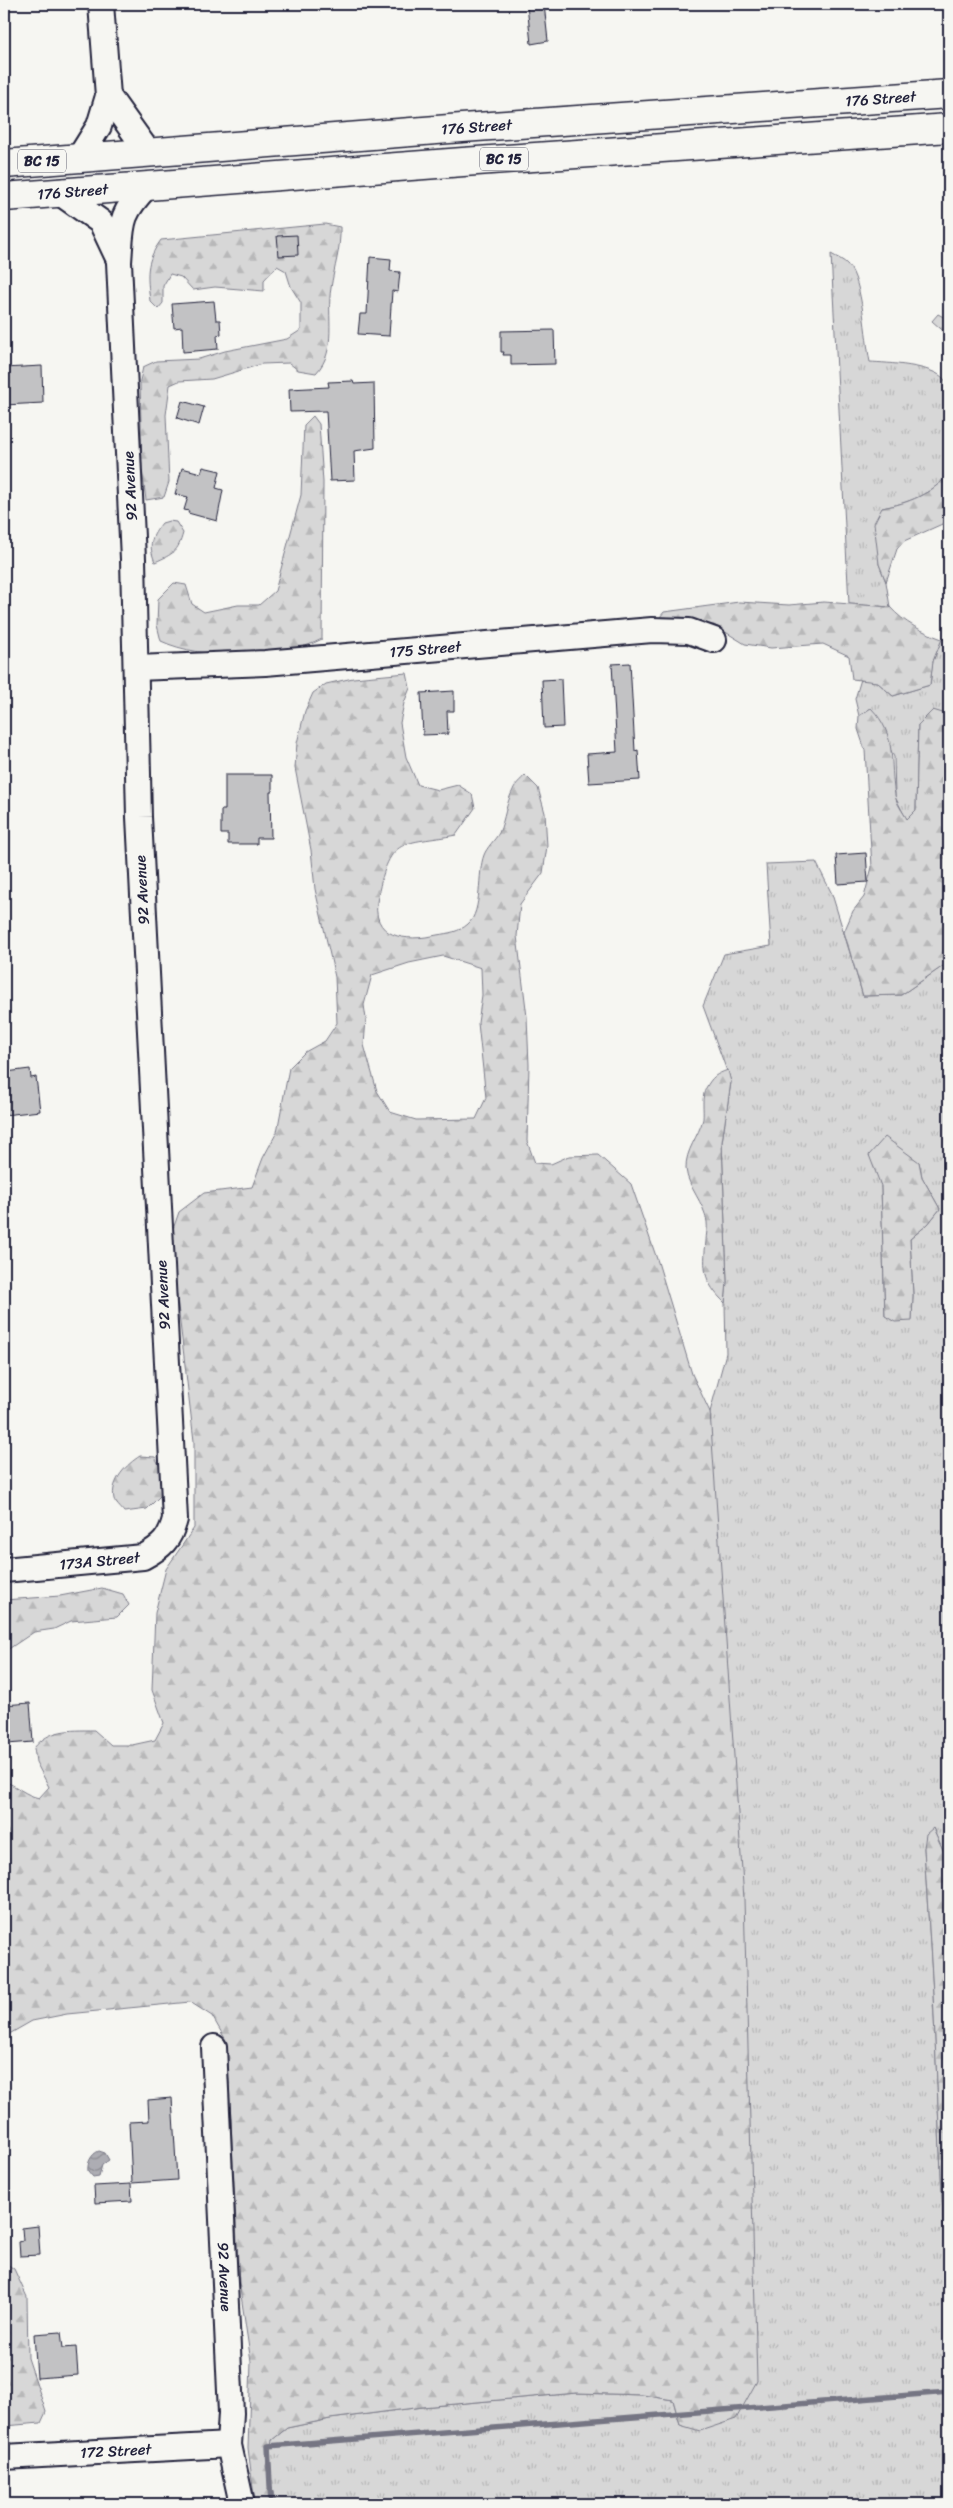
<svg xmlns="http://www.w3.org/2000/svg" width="953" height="2508" font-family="Sriracha,sans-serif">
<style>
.grass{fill:url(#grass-tufts);stroke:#7c7c89;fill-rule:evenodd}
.forest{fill:url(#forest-firs);stroke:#7c7c89;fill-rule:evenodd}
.water{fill:url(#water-waves);stroke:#757583}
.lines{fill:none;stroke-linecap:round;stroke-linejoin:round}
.stream{stroke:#757583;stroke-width:5.5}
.building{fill:#c2c2c4;stroke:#22223b}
.minor-casing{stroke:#22223b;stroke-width:28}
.highway-casing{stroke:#22223b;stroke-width:31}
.minor{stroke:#f6f6f2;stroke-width:24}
.highway{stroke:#f6f6f2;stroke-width:28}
.labels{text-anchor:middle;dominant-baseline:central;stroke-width:4;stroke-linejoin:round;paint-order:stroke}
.shield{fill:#f6f6f2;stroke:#626272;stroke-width:1}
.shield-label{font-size:14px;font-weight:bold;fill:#22223b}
.street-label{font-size:15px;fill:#22223b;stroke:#f6f6f2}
</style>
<defs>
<pattern id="grass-tufts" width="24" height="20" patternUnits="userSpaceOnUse" patternTransform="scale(1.25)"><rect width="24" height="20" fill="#d7d7d7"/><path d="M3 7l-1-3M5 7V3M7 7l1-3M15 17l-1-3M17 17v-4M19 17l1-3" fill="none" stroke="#b8b8b9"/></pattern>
<pattern id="forest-firs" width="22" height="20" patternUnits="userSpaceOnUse" patternTransform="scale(1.25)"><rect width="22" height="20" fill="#d7d7d7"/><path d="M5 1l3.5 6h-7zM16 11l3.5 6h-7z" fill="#b8b8b9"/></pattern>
<pattern id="water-waves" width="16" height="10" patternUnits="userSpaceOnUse" patternTransform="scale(1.25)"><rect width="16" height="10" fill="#adadb3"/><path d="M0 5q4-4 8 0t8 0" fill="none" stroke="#8c8c93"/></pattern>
</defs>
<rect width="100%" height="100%" fill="#f6f6f2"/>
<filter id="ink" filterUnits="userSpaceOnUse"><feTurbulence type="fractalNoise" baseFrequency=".02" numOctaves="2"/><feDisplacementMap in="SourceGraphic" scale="10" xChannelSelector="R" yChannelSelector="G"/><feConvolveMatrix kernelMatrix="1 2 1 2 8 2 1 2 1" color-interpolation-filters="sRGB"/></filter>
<g filter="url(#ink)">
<g class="grass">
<path d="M831,254C836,257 844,260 848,265C863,281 865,339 870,362C888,363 932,365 944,379C953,389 949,457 949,474C931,494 909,503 882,508L879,564L886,582L890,607L849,604Z"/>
<polygon points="949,638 949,715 933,711 918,725 916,810 907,820 895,797 894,757 871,708 859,716 855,699 861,679 877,682 893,696 930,685 933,661 942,639"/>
<path d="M816,862L832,894L863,996L901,995L949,962V1863L933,1828L924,1848L933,1993L946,2285H949V2504H276L266,2466L272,2440L287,2428L330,2419L422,2407L577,2393L643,2395L673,2400L680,2425L710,1412L726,1353L725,1303L727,1282L722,1142L731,1082L703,1006L724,954L771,946L766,864ZM919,1162L922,1177L940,1209L928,1224L910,1239L913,1295L912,1320L885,1316L881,1186Z"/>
</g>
<g class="forest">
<path d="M325,224L340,227C341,249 334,267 331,288C326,316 338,350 316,373L298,370L289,363L262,364L212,379L179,381L170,385L166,415L169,482L164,497L146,500L142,469L140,381L143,367L156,361L199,359L225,351L287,339L301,330V303L291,287L286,271L277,266L264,280V291L215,287L193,290L181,277L170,274L163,286V303L158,309L150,301C147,275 145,262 161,240Z"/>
<polygon points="938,314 949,320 949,336 932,321"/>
<path d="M313,416L319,424L323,482L322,639C283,660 201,660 161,641L157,625L158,599L174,583L186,585L192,604L204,612L238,605H259L275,591L301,495L304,425Z"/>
<path d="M949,474V521L904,541L897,549L886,582L879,564L874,523L882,508C909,503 931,494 949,474Z"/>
<path d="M169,521L176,522L183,533C178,552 173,554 155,562C148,545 151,537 162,523Z"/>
<path d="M739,602L789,605L824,602L890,607C904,623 923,632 942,639L933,661L930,685L893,696L877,682L852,679L849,656L823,644L771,648L745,644L714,625L674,621L660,617L664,612Z"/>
<path d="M407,673L410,688L404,703L400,723L406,757L418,785L438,790L458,785L472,794L475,808L456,835C403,845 390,835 378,896C369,939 406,942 437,935C449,933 459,932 468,924C483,911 477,873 484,855C487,847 495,840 499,833C505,819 506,803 513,790C515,784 521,780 525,775L538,788L545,813L547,846L543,873L520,904L517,936L527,1017L529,1065L527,1141L535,1163L551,1164L569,1156L598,1155L631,1184L658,1262L692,1374L710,1412L744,1899L757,2381L736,2419L700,2431L680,2425L673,2400L643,2395L577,2393L422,2407L330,2419L287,2428L272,2440L266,2466L276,2504H255L248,2448L251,2362L239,2282L227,2042L212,2016L190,2002L67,2014L32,2021L4,2037V1781C17,1786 25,1795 39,1798L49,1787L36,1762L34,1748C49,1729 70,1730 94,1730L111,1745H132L155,1740L164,1723L152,1690L155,1613L166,1569L194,1528V1441L172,1255V1232L179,1212L204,1193L252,1187L263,1158L277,1132L289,1068L305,1052L325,1041L337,1023L335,977L315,889L311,850L295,768L297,743L305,711L313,693L326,684L353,678ZM443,956L481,968L482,995L478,1023L486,1098L476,1119L416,1120L390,1112L377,1091L364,1045L366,1019L364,1005L372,975L409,963Z"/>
<path d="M871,708C898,736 889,762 895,795C896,803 903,812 907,819L916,810L918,725L933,710L949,715V962L901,995L863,996L844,932L853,911L864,897L872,867L865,750L858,729L859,716Z"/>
<path d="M728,1070L731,1082L722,1142L727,1282L725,1303C703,1282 703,1269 706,1241C706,1235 708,1228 707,1222C704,1202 688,1188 686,1169C685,1150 699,1136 703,1119C704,1109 701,1097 706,1088C712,1077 716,1074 728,1070Z"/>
<polygon points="885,1137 919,1162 922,1177 940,1209 928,1224 910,1239 913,1295 912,1321 895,1322 885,1316 881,1186 869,1155"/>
<path d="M140,1456L155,1457L161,1469V1495L147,1509L124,1512C121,1508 115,1503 114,1499C110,1481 127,1464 140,1456Z"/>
<polygon points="102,1588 123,1594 129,1605 117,1617 71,1621 54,1629 34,1632 4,1652 4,1600 60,1596"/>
<polygon points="933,1828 949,1863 949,2285 946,2285 933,1993 924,1848 926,1834"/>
<polygon points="4,2164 7,2207 4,2210"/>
<polygon points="4,2262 14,2269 27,2297 28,2358 46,2412 41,2423 4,2426"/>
</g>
<path class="water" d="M99,2151L105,2153L109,2160L102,2165L99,2176L93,2177L88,2171C87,2163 91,2154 99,2151Z"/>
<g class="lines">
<polyline class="stream" points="271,2504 268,2446 949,2392"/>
</g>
<g class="building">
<polygon points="544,4 548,41 531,44 527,5"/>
<polygon points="297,235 298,255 279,256 277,236"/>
<polygon points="370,257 391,259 390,271 400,272 398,292 392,291 389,336 358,334 360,314 367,314"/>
<polygon points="214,301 216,320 220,320 221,334 217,335 218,349 183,352 182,327 174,328 172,304"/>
<polygon points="554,330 555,364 511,365 511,355 503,355 504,352 501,352 501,331"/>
<polygon points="42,366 43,403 4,405 4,368"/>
<polygon points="353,381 354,384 374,383 375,448 354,451 355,480 330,481 326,411 290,412 289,389 329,387 328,382"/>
<polygon points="182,401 204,407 199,425 177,418"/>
<polygon points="203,467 220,471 216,488 223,490 217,521 188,513 189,511 184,510 188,497 175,494 182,468 201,473"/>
<polygon points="630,663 635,751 638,750 640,780 589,783 587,754 617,752 612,664"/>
<polygon points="561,679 563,727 544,728 542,680"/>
<polygon points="454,691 454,711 447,711 448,734 423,735 421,693"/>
<polygon points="225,775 272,775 272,792 270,792 271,838 257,838 257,844 228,844 228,834 221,834 221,810 225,810"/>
<polygon points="866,853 868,882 838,884 836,855"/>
<polygon points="30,1069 31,1078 36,1077 40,1111 4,1115 4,1081 7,1081 6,1072"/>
<polygon points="30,1703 33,1742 7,1744 6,1732 4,1733 4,1705"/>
<polygon points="172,2098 177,2180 132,2183 129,2122 149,2121 148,2100"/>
<polygon points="131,2184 132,2201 95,2203 94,2186"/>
<polygon points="38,2226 40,2255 20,2256 19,2242 23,2241 22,2228"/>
<polygon points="61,2332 63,2348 76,2347 78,2375 37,2378 34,2334"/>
</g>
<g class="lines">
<g class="minor-casing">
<g id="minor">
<polyline points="108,96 148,152"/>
<polyline points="79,158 99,126 108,96 101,4"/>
<polyline points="60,193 101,222 118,258"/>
<path id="s1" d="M136,668L265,663L652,630L689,631L714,640"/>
<path id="s2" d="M4,1570L143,1557C162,1547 170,1539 175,1519L139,817L133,559L119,262C122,223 119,215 147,186"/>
<path id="s3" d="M214,2047L231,2413L229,2445L242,2504"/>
<path id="s4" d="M4,2457L229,2445"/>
</g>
</g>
<g class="highway-casing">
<g id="highway">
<path id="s5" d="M4,164L462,128L949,94"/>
<path id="s6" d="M4,197L463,162L949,128"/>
</g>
</g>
<use href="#minor" class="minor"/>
<use href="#highway" class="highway"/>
</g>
</g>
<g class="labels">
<g class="shield">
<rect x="480" y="147.5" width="48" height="23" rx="4"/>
<rect x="18" y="149.5" width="48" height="23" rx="4"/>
</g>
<g class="shield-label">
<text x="504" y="159">BC 15</text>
<text x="42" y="161">BC 15</text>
</g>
<g class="street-label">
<text stroke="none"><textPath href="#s5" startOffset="879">176 Street</textPath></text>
<text stroke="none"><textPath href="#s5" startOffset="474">176 Street</textPath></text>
<text stroke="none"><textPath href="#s6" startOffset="69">176 Street</textPath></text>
<text transform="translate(130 486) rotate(-93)">92 Avenue</text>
<text stroke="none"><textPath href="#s1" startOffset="290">175 Street</textPath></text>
<text transform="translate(142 890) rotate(-93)">92 Avenue</text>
<text transform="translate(163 1295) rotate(-93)">92 Avenue</text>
<text stroke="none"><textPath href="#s2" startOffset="96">173A Street</textPath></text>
<text stroke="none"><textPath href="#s3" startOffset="230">92 Avenue</textPath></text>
<text stroke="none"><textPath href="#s4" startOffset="112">172 Street</textPath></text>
</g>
</g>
<rect width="953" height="2508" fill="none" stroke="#f6f6f2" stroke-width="20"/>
<rect x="10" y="10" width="933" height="2488" fill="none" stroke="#22223b" stroke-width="2" filter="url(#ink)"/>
</svg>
